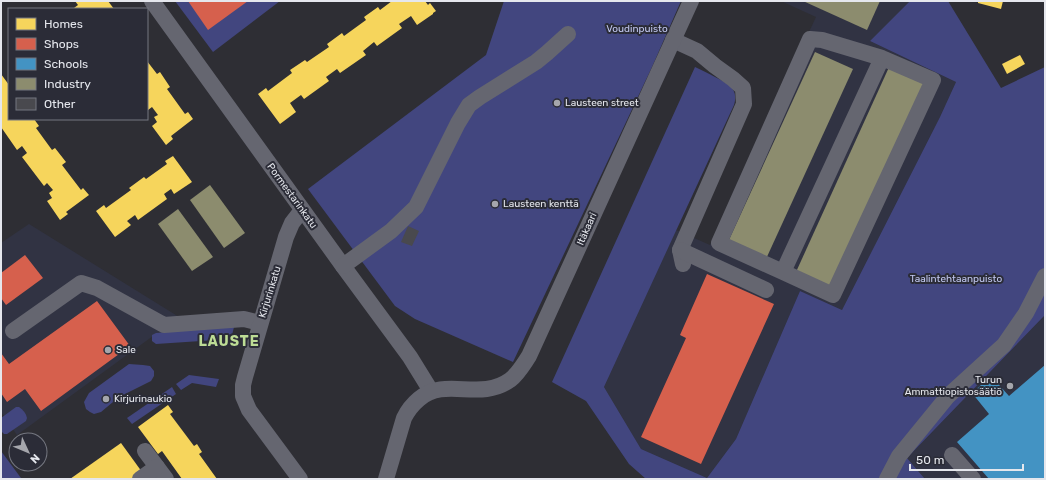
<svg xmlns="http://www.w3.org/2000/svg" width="1046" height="480" font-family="Rubik,sans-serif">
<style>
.built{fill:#313343}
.green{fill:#42467f}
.homes{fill:#f6d55c}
.shops{fill:#d6604d}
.schools{fill:#4393c3}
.industry{fill:#8c8c6e}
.building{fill:#49494e}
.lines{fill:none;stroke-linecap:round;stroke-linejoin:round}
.minor{stroke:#656670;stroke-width:16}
.poi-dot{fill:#a5a6ac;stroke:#2b2c37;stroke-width:1.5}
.labels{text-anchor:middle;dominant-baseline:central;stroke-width:4;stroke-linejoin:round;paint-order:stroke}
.park-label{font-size:10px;fill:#c2c8f0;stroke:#2b2c37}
.poi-label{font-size:10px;fill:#e5e7ed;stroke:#2b2c37;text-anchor:start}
.street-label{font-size:10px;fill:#e5e7ed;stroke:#2b2c37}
.district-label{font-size:14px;font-weight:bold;letter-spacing:1px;fill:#bddc95;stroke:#2b2c37}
</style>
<rect width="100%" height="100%" fill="#2e2e34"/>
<g class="built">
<polygon points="781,1 910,1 870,41 956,82 940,117 842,310 800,291 736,439 707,478 641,449 604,387 676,230 710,245 816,17"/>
<polygon points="29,224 179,317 17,435 1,412 1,243"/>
<polygon points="1045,315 1045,479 925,479 907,458"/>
</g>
<g class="green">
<polygon points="175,1 280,1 213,52"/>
<polygon points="504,1 681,1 652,67 513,362 415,319 395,306 308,189 486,55"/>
<path d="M910,1H948L1001,88L1045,67V315L907,458L925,479H646L629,464L586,401L552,382L695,67C702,70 709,74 715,77C728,84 739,88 734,105L604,387L641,449L707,478L736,439L800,291L842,310L940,117L956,82L870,41Z"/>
<polygon points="235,323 231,339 156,344 152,341 152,335 156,333"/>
<polygon points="129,364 143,365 150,366 154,371 154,376 151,381 119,397 101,412 94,414 90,412 86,409 84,402 89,393"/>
<polygon points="189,375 219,379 216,387 192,383 181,390 176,384"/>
<polygon points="172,387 176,394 132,424 127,418"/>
<path d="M16,407H19C23,410 26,413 27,418L26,421L7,434H4L1,431V418Z"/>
<polygon points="1,451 21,478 19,479 1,479"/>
</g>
<g class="homes">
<polygon points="75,1 108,1 114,9 75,9 74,8 78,5"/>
<polygon points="392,1 425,1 428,5 430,3 436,11 433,13 433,14 417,25 411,16 399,24 402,28 377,46 374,42 363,51 366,55 340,73 337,69 326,77 329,81 304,99 301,95 290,103 296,112 280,124 258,94 266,88 268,91 292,73 290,70 305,60 307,62 329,47 327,44 342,33 344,36 366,20 364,17 378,7 380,10"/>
<polygon points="978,1 1003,1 1001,9 978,3"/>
<polygon points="1020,55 1025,64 1007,74 1002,64"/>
<polygon points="147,61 157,74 160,72 170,87 167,89 185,114 188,112 193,119 171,136 173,139 166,145 152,126 157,122 154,117 158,115 152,107 148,110 147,108"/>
<polygon points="1,74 9,85 9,119 34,119 39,126 36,128 52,150 55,148 66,162 62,165 81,190 83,188 89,195 66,212 68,214 60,220 47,201 52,198 49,193 53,190 47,183 44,186 22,157 27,153 22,146 17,150 1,127"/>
<polygon points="173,156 192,182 174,194 171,189 164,194 167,199 138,220 135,215 127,221 131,225 115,237 96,211 104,205 106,208 131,190 129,188 144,177 146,179 167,164 165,161"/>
<polygon points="168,405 173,412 170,414 194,446 197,444 202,452 199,454 217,479 182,479 162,451 158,454 138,427"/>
<polygon points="121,443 142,472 133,479 70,479"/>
</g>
<g class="shops">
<polygon points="188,1 248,1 208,30"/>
<polygon points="25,255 43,278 6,305 1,298 1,273"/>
<polygon points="707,274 774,304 701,464 641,437 686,338 680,335"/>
<polygon points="97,301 130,346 41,411 25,389 7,402 1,393 1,353 9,364"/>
</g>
<polygon class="schools" points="1045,365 1045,479 989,479 957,442 989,414 972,393 991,376 1009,396"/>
<g class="industry">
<polygon points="803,1 880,1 867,30"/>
<polygon points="815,52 853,69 766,259 728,242"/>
<polygon points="890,65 925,81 830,288 796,272"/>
<polygon points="210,185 245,233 224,248 190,200"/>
<polygon points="178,209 213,257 192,271 158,224"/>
</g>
<polygon class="building" points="408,226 419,231 412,246 401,242"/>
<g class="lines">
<g class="minor">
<polyline points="152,1 343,266 410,357 431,391"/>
<polyline points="673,40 697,51 715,66 733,79 743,88 744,104 680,250 683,264"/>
<polyline points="680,250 766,290"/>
<polyline points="343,266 391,231 416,207 458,123 469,105 480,97 536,62 547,53 568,34"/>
<polyline points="783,272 719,243 810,39 822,40 882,58 933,80 833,295 783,272 882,58"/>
<polyline points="13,331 81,283 97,288 164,325 244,319 260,323"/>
<polyline points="145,451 166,479"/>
<polyline points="952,455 973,479"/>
<polyline points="140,479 157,467"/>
<polyline points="300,479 249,410 243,396 243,385 245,377 286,237 292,223 302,210"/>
<path d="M386,479L404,418C408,410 413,404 419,399C446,376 479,402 510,380C518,374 523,365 529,356L691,1"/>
<polyline points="887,479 899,456 948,396 1004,345 1026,313 1045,276"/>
</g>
</g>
<g class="poi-dot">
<circle cx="557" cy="103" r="4"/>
<circle cx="495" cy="204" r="4"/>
<circle cx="108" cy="350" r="4"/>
<circle cx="1010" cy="386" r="4"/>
<circle cx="106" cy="399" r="4"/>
</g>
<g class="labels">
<g class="park-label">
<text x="637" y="29">Voudinpuisto</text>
<text x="956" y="279">Taalintehtaanpuisto</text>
</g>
<g class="poi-label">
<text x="565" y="103">Lausteen street</text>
<text x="503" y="204">Lausteen kenttä</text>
<text x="116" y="350">Sale</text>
<text x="1002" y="380" text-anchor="end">Turun<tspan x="1002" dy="12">Ammattiopistosäätiö</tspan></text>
<text x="114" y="399">Kirjurinaukio</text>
</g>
<g class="street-label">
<text transform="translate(292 196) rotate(54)">Pormestarinkatu</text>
<text transform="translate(587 229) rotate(-66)">Itäkaari</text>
<text transform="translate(270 292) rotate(-73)">Kirjurinkatu</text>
</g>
<g class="district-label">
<text x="229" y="341">LAUSTE</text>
</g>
</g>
<rect width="1046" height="480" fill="none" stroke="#e5e7ed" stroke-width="4"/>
<rect x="8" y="8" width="140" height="112" fill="#2b2c37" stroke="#757780"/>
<rect x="16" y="18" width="20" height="12" fill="#f6d55c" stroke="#757780"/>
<text x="44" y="28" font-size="12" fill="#e5e7ed">Homes</text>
<rect x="16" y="38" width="20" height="12" fill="#d6604d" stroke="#757780"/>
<text x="44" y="48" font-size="12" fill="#e5e7ed">Shops</text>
<rect x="16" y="58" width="20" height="12" fill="#4393c3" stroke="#757780"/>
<text x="44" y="68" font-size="12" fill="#e5e7ed">Schools</text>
<rect x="16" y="78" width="20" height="12" fill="#8c8c6e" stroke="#757780"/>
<text x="44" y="88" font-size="12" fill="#e5e7ed">Industry</text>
<rect x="16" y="98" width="20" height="12" fill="#49494e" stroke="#757780"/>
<text x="44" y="108" font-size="12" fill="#e5e7ed">Other</text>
<g transform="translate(28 452) rotate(134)"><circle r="19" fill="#2b2c37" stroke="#757780"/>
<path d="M0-3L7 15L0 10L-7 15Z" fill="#a5a6ac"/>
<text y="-6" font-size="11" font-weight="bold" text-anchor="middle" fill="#e5e7ed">N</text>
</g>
<path d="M910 464v6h113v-6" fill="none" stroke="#e5e7ed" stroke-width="2"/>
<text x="916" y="464" font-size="12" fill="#e5e7ed" stroke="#2b2c37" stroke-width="3" paint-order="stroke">50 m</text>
</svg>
